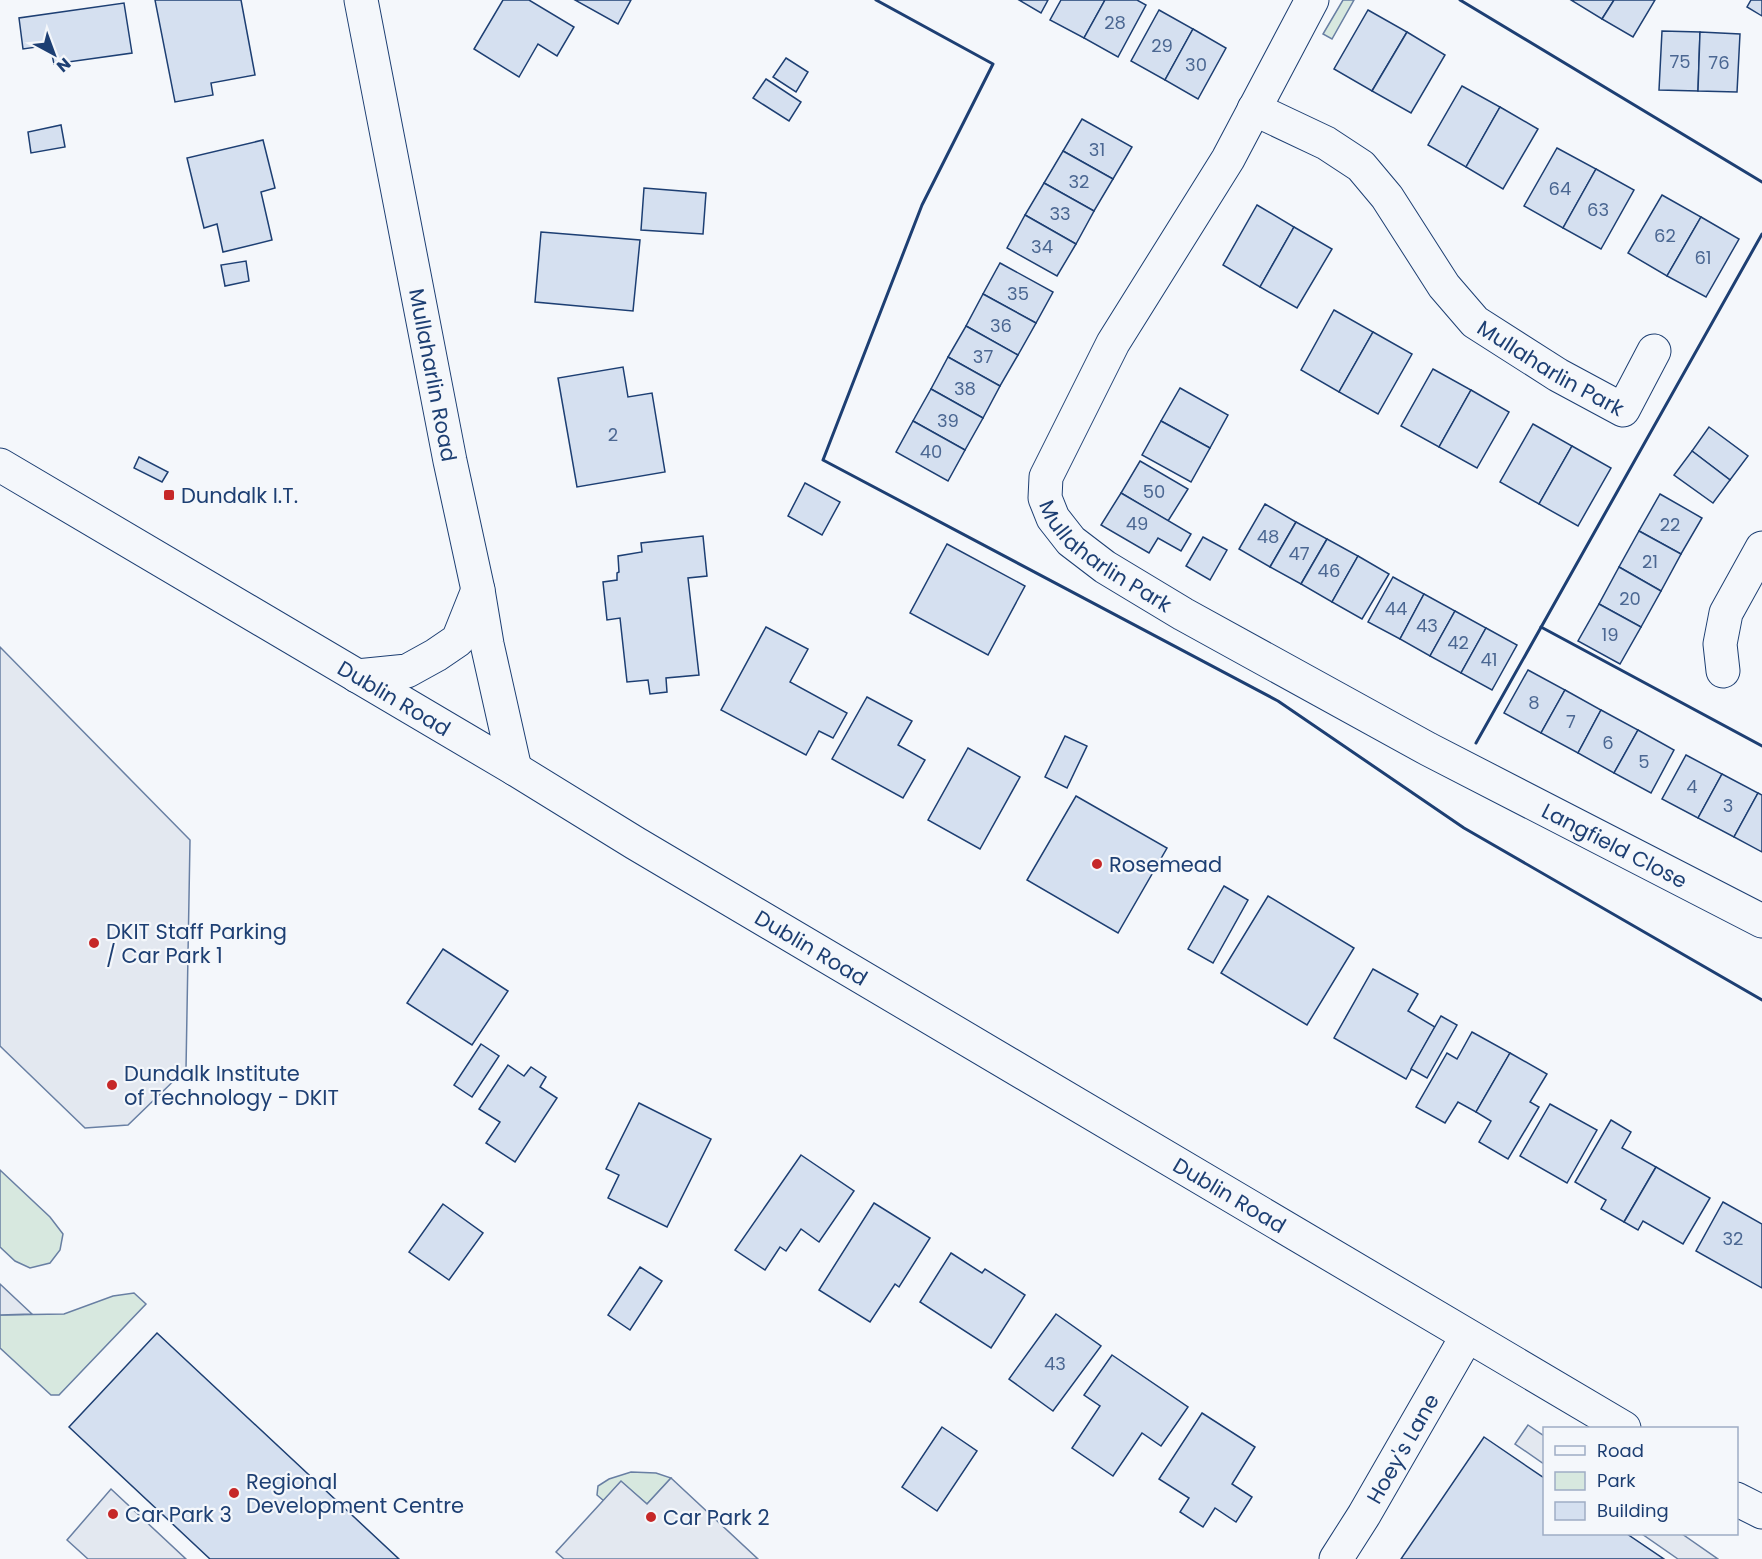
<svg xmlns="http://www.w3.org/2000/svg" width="1762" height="1559" font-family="Poppins,sans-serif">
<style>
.green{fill:#d7e8df;stroke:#687fa3;stroke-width:1.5}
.parking{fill:#e3e8f0;stroke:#687fa3;stroke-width:1.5}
.building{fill:#d5e0f0;stroke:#1d3f73;stroke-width:1.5}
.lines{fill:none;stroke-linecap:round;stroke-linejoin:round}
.minor-casing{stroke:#1d3f73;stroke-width:35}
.secondary-casing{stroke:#1d3f73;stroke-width:35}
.minor{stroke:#f4f7fb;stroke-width:33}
.secondary{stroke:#f4f7fb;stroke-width:33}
.wall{stroke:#1d3f73;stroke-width:3}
.poi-dot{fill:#c62828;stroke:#f4f7fb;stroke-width:2}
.labels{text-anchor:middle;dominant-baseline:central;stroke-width:4.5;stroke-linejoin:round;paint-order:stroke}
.number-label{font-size:18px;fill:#4b6792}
.street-label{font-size:21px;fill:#1d3f73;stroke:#f4f7fb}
.poi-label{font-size:21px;fill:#1d3f73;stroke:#f4f7fb;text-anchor:start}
</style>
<rect width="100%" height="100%" fill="#f4f7fb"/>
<g class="green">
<polygon points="1343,0 1354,0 1332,39 1323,34"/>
<polygon points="0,1170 50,1217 63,1234 60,1250 50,1263 30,1268 15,1261 0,1247"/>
<polygon points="134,1293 146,1304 59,1395 51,1395 0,1348 0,1315 64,1314 113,1296"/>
<polygon points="631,1472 656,1473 671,1478 647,1504 621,1482 604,1501 597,1495 598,1486 609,1479"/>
</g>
<g class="parking">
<polygon points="0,647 190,840 186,1069 128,1125 85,1128 0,1046"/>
<polygon points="0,1284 32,1314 0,1315"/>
<polygon points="1528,1425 1544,1436 1544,1464 1515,1444"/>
<polygon points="671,1478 758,1559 564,1559 556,1552 621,1481 647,1504"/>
<polygon points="111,1489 186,1559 88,1559 67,1540"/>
<polygon points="1642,1534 1682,1534 1718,1559 1678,1559"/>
</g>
<g class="building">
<polygon points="155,0 241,0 255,75 211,83 213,95 175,102"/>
<polygon points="503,0 529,0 574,27 557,56 538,44 519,77 474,49"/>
<polygon points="575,0 631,0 618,24"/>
<polygon points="1019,0 1048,0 1041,13"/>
<polygon points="1061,0 1105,0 1084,38 1050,20"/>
<polygon points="1105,0 1137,0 1146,5 1118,57 1084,38"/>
<polygon points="1571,0 1614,0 1602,19"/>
<polygon points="1614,0 1655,0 1633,37 1602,19"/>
<polygon points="1751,0 1762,0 1762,16 1747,7"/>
<polygon points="124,3 132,53 54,64 50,45 23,49 19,18"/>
<polygon points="1159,10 1193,29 1165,80 1131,61"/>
<polygon points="1368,10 1407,32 1372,91 1334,69"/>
<polygon points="1193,29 1226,48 1198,99 1165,80"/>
<polygon points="1662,31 1700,32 1698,91 1659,90"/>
<polygon points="1407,32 1445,55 1411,113 1372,91"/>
<polygon points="1700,32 1740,34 1737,92 1698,91"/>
<polygon points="786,58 808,72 796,92 773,77"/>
<polygon points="766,79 801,102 789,121 753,98"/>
<polygon points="1462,86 1500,107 1466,167 1428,145"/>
<polygon points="1500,107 1538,129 1503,189 1466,167"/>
<polygon points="1082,119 1132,147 1113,179 1063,151"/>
<polygon points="61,125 65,147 31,153 28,132"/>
<polygon points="263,140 275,188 261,192 272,240 223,252 217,224 204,228 187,158"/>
<polygon points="1557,148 1596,169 1563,228 1524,206"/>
<polygon points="1063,151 1113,179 1094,211 1044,183"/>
<polygon points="1596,169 1634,190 1601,249 1563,228"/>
<polygon points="1044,183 1094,211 1076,244 1025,215"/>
<polygon points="644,188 706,193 703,234 641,230"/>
<polygon points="1662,195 1701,217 1667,276 1628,253"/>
<polygon points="1257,205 1294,227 1260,287 1223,265"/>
<polygon points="1025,215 1076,244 1057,276 1007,248"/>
<polygon points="1701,217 1739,239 1706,297 1667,276"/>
<polygon points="1294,227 1332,249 1297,308 1260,287"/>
<polygon points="541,232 640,240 633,311 535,302"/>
<polygon points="246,261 249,281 225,286 221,265"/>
<polygon points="1000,263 1053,292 1036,323 983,294"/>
<polygon points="983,294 1036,323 1018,355 966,326"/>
<polygon points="1334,310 1373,332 1339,392 1301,370"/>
<polygon points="966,326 1018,355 1000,386 948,357"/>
<polygon points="1373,332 1412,354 1378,414 1339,392"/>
<polygon points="948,357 1000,386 983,418 931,389"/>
<polygon points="623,367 628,397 652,393 665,472 577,487 558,378"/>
<polygon points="1433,369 1471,390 1439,447 1401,426"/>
<polygon points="1180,388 1228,415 1210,448 1161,421"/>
<polygon points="931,389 983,418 965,450 913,421"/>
<polygon points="1471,390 1509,412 1477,468 1439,447"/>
<polygon points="913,421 965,450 948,481 896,452"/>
<polygon points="1161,421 1210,448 1191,482 1142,455"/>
<polygon points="1533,424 1572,446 1539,504 1500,482"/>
<polygon points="1709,427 1748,456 1730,480 1692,451"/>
<polygon points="1572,446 1611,468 1578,526 1539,504"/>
<polygon points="1692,451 1730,480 1713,503 1674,475"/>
<polygon points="139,457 168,472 162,482 134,468"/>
<polygon points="1140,461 1188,489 1168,521 1121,493"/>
<polygon points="805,483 840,502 822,535 788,516"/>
<polygon points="1121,493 1191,534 1181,551 1158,538 1149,553 1101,525"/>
<polygon points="1660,494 1702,518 1681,554 1639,531"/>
<polygon points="1265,504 1296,522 1270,567 1239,549"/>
<polygon points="1296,522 1327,539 1301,584 1270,567"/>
<polygon points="1639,531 1681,554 1661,591 1619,567"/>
<polygon points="703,536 707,576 688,578 699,675 666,678 667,692 650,694 648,680 627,682 620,618 607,620 603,582 617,580 617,573 619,572 618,556 642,552 641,543"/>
<polygon points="1203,537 1227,550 1210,580 1186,566"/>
<polygon points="1327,539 1358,556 1332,602 1301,584"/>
<polygon points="947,544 1025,586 988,655 910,613"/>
<polygon points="1358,556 1389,574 1362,619 1332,602"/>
<polygon points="1619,567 1661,591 1641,627 1599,604"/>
<polygon points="1393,577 1424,594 1400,639 1368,622"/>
<polygon points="1424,594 1455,611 1430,656 1400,639"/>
<polygon points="1599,604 1641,627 1620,664 1578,641"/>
<polygon points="1455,611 1486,628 1461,673 1430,656"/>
<polygon points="766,627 808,649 790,682 847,713 833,738 819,731 806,755 721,710"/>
<polygon points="1486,628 1517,645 1492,690 1461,673"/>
<polygon points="1528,670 1565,690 1541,733 1504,713"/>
<polygon points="1565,690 1601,710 1578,753 1541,733"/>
<polygon points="867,697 912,721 898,745 925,760 903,798 832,759"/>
<polygon points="1601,710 1638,730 1614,773 1578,753"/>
<polygon points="1638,730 1674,750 1651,793 1614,773"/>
<polygon points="1065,736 1087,746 1067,788 1045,777"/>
<polygon points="968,748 1020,777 980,849 928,820"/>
<polygon points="1686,755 1722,774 1698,818 1662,799"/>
<polygon points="1722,774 1758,793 1734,837 1698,818"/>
<polygon points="1758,793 1762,795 1762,852 1734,837"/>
<polygon points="1076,796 1167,848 1118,933 1027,880"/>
<polygon points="1224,886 1248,900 1213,963 1188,949"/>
<polygon points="1268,896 1354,948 1307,1025 1221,973"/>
<polygon points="443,949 508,991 472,1045 407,1003"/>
<polygon points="1373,969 1418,994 1408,1011 1435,1027 1406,1079 1334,1038"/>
<polygon points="1441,1016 1457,1025 1427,1078 1411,1069"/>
<polygon points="1472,1032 1510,1053 1476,1112 1458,1102 1445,1123 1416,1107 1447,1053 1457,1059"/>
<polygon points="481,1044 499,1056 472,1097 454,1085"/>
<polygon points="1510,1053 1547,1074 1530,1102 1539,1107 1508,1159 1479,1142 1491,1121 1476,1112"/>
<polygon points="508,1065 524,1076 531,1067 546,1077 540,1087 557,1098 515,1162 486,1143 500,1122 479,1109"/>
<polygon points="639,1103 711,1139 667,1227 608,1198 619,1175 606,1169"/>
<polygon points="1550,1104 1597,1130 1567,1183 1520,1156"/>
<polygon points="1611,1120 1631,1132 1622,1148 1656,1167 1624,1222 1601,1209 1606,1200 1575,1182"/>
<polygon points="801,1155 854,1191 819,1242 801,1229 786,1251 780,1247 765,1270 735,1250"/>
<polygon points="1656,1167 1710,1198 1683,1244 1643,1221 1638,1230 1624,1222"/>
<polygon points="1723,1202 1762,1224 1762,1288 1696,1251"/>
<polygon points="874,1203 930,1238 899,1287 895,1284 870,1322 819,1290"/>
<polygon points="443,1204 483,1233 449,1280 409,1252"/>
<polygon points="951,1253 982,1273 985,1269 1025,1295 991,1348 920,1302"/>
<polygon points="640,1267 662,1281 630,1330 608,1315"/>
<polygon points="1056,1314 1101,1346 1053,1411 1009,1379"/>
<polygon points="157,1333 399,1559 210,1559 69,1427"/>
<polygon points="1112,1355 1188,1407 1161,1446 1142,1433 1113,1476 1072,1448 1100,1406 1084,1395"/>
<polygon points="1202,1413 1255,1447 1232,1484 1252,1497 1236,1522 1215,1508 1203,1527 1180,1512 1189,1498 1159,1479"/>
<polygon points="942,1427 977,1451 937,1511 902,1487"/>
<polygon points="1484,1437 1544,1478 1544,1534 1627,1534 1664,1559 1401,1559"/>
</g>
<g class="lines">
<g class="minor-casing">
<g id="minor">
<path id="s1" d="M361,0L450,461L478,590L487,644L515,769"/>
<path id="s2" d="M1312,0L1228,159L1113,343L1046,477L1045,498L1053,518L1071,541L1105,567L1183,614L1428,749L1762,921"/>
<path id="s3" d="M1254,109L1326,143L1361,166L1387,197L1444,286L1475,322L1558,375L1623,410L1654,351"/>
<polyline points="1723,671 1720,644 1726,613 1762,548"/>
<polyline points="357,676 407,671 436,655 458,640 478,590"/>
<path id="s4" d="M1336,1559L1364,1515L1467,1336"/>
</g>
</g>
<g class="secondary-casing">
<g id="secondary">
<path id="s5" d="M0,465L515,769L635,843L1624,1428"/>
<polyline points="1736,1499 1762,1512"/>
</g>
</g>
<use href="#minor" class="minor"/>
<use href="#secondary" class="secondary"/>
<g class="wall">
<polyline points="876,0 993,64 922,205 823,460 1278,701 1464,828 1762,1000"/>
<polyline points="1460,0 1762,182"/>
<polyline points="1541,627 1762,746"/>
<polyline points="1476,743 1762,234"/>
</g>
</g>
<g class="poi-dot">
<rect x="163" y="489" width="12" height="12" rx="3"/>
<circle cx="1097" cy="864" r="6"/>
<circle cx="94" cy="943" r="6"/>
<circle cx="112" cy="1085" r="6"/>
<circle cx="234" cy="1493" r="6"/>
<circle cx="113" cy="1514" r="6"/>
<circle cx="651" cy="1517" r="6"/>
</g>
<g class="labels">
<g class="number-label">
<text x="1115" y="22">28</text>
<text x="1162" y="45">29</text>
<text x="1680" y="61">75</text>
<text x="1719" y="62">76</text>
<text x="1196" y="64">30</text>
<text x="1097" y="149">31</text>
<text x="1079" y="181">32</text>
<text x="1560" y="188">64</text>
<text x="1598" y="209">63</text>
<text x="1060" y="213">33</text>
<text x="1665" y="235">62</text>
<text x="1042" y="246">34</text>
<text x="1703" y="257">61</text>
<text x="1018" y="293">35</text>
<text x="1001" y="325">36</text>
<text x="983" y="356">37</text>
<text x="965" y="388">38</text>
<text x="948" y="420">39</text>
<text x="613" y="434">2</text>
<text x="931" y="451">40</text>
<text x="1154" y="491">50</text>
<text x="1137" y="523">49</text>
<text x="1670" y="524">22</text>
<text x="1268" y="536">48</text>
<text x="1299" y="553">47</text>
<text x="1650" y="561">21</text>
<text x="1329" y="570">46</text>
<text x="1630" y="598">20</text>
<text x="1396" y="608">44</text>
<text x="1427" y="625">43</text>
<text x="1610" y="634">19</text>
<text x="1458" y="642">42</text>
<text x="1489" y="659">41</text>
<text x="1534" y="702">8</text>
<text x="1571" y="721">7</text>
<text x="1608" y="742">6</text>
<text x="1644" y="761">5</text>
<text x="1692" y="786">4</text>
<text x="1728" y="805">3</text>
<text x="1733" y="1238">32</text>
<text x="1055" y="1363">43</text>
</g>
<g class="street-label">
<text stroke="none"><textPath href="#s3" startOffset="404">Mullaharlin Park</textPath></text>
<text stroke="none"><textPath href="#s1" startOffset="382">Mullaharlin Road</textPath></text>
<text stroke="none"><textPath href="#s2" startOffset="654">Mullaharlin Park</textPath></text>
<text stroke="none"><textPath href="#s5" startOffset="458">Dublin Road</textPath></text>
<text stroke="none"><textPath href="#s2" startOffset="1242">Langfield Close</textPath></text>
<text stroke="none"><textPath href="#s5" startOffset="944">Dublin Road</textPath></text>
<text stroke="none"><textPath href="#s5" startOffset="1430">Dublin Road</textPath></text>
<text stroke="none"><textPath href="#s4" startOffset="129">Hoey's Lane</textPath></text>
</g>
<g class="poi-label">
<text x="181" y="495">Dundalk I.T.</text>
<text x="1109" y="864">Rosemead</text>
<text x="106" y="931">DKIT Staff Parking<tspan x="106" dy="24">/ Car Park 1</tspan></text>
<text x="124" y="1073">Dundalk Institute<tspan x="124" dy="24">of Technology - DKIT</tspan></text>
<text x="246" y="1481">Regional<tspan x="246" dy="24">Development Centre</tspan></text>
<text x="125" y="1514">Car Park 3</text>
<text x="663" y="1517">Car Park 2</text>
</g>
</g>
<rect x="1543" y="1427" width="195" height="108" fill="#f4f7fb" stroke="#9eadc5" stroke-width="1.5"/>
<rect x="1555" y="1446" width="30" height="9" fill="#f4f7fb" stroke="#9eadc5" stroke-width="1.5"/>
<text x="1597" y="1457" font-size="18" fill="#1d3f73">Road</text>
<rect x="1555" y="1472" width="30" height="18" fill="#d7e8df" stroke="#9eadc5" stroke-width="1.5"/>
<text x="1597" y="1487" font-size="18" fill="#1d3f73">Park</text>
<rect x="1555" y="1502" width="30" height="18" fill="#d5e0f0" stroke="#9eadc5" stroke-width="1.5"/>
<text x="1597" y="1517" font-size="18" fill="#1d3f73">Building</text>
<g transform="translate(54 54) rotate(139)" stroke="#f4f7fb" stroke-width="4.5" paint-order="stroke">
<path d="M0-4.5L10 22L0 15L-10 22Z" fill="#1d3f73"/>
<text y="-9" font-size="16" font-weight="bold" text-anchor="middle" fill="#1d3f73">N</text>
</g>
</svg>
